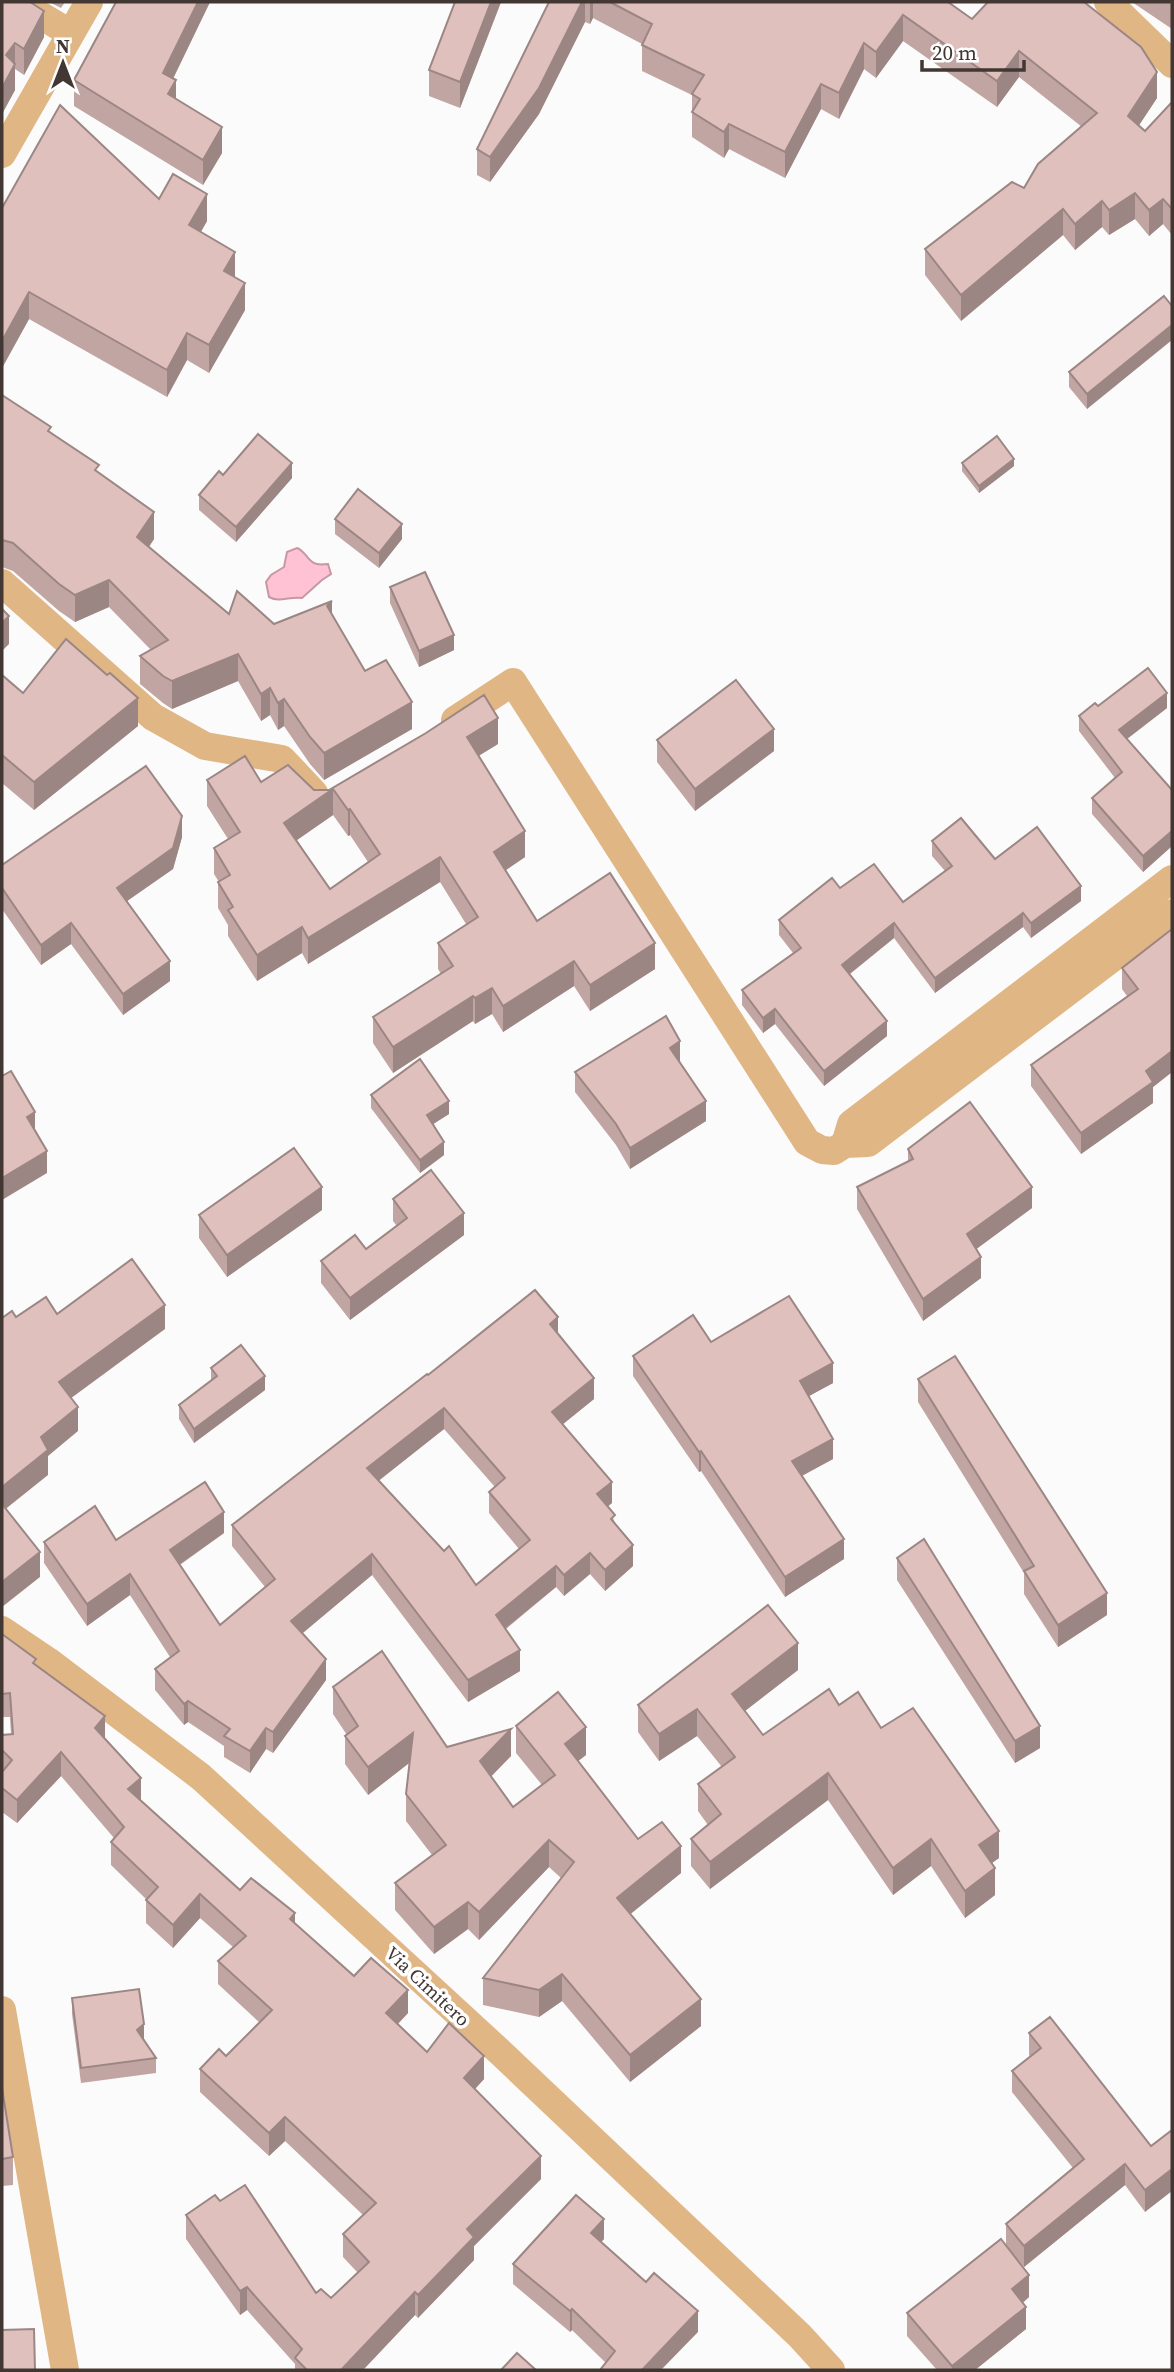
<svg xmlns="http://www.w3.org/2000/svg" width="1174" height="2372" font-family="'Source Serif 4',serif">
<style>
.water{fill:#ffc2d4;stroke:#c698a3;stroke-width:2}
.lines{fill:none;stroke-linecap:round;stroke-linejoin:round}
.street{stroke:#e0b684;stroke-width:28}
.wall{fill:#c0a5a3;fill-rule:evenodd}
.shaded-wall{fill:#9c8684}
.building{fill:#dfc0bd;stroke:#9c8684;stroke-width:2;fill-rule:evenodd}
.labels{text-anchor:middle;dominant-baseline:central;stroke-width:7;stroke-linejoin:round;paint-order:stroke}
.street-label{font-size:19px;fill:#423732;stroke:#fff}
</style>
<rect width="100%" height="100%" fill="#fbfbfb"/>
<path class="water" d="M297,548C306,551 308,563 317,564C321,565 324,564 328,564L331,574L322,580L302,598C290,596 280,603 269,597L266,582L271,575L284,567L287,552Z"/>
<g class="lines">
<g class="street">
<polyline points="18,2 70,33"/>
<polyline points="1108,2 1172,64"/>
<polyline points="2,154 89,2"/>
<polyline points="2,583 153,717 205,746 282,759 314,793"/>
<polyline points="455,720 513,682 807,1142 822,1150 834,1151 845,1144 868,1143 1172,913"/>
<polyline points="845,1144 851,1124 1172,879"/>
<polyline points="2,1630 48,1661 201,1777 501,2053 800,2336 831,2370"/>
<polyline points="2,2010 65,2370"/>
</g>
</g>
<g class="wall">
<polygon points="2,2 44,37 24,75 15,69 15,90 2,114"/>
<polygon points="49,2 65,2 61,8"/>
<polygon points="210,2 173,79 176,99 222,153 203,185 74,106 74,80"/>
<polygon points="501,2 460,108 429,96 429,70"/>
<polygon points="549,2 948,2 972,19 1157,98 1139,125 1145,131 1172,102 1172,235 1163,224 1149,236 1135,219 1109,235 1102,227 1075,250 1063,235 961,321 925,275 925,249 1024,188 1082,127 1019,77 997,107 903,41 876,78 864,69 839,119 821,109 785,178 729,149 724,158 692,137 692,95 642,71 642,44 593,18 590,24 585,22 539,114 490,182 477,175 477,149"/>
<polygon points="1132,2 1172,2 1172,29"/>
<polygon points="159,199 207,221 201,232 235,277 245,310 209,373 187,360 167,397 29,319 2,368 2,208"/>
<polygon points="1164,296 1087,409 1069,387 1069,372"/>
<polygon points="2,395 51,432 99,473 154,539 149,547 229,614 274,624 332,614 365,671 412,729 324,780 310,764 284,726 278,730 270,715 261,721 238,681 172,709 163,703 140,684 140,656 151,650 109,607 75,622 59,611 13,571 2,567"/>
<polygon points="962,463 1014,466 979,493 962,471"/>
<polygon points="223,475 292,478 236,542 199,510 199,495"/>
<polygon points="335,519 402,539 379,568 335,534"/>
<polygon points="390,587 454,650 419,667 390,603"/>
<polygon points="2,675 23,693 138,726 34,810 2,783"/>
<polygon points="1167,708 1127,739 1172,790 1172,846 1143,872 1092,814 1092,798 1115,778 1079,731 1079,716"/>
<polygon points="657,740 774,751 695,811 657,762"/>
<path d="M498,744L478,756L525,857L506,870L537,921L655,969L590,1011L574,986L503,1032L492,1014L475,1024L473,1021L393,1073L373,1043V1017L441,974L438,969V943L466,924L440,882L308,964L302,953L257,981L228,936V925L218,908V882H219L214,874V848L228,839L207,806V780L261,782L314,790H329ZM333,815L348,836L350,835L368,862L330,889L297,840Z"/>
<polygon points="182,837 173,869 127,901 170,981 123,1015 71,944 41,965 2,909 2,865"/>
<polygon points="932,841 995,859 1081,901 1031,938 1023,927 935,993 894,938 850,974 887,1036 824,1086 775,1024 763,1033 742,1005 742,990 793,953 779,935 779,920 840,888 903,902 945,871 932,856"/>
<polygon points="1172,929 1172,1072 1153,1087 1153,1103 1081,1154 1031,1086 1031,1065 1127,996 1122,989 1122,968"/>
<polygon points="680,1061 706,1121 630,1169 616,1145 575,1092 575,1072"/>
<polygon points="371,1095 449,1114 433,1124 444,1155 420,1173 371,1108"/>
<polygon points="908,1149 1032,1208 976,1249 981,1278 923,1321 857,1209 857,1187 908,1162"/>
<polygon points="393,1199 464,1235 350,1320 321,1283 321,1261 366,1249 397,1226 393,1221"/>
<polygon points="322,1210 227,1277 199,1238 199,1215"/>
<path d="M558,1334L594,1399L563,1424L612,1503L608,1506L633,1566L605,1591L590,1574L564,1596L556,1587L506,1629L520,1671L468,1702L372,1575L302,1633L326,1680L273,1753L266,1749L250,1773L224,1757V1746L188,1722L184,1725L155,1690V1669L170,1657L130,1595L87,1626L44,1563V1542L116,1540L224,1533L180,1565L220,1625L265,1587L232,1546V1525L428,1375ZM444,1429L495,1487L489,1492V1513L519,1549L476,1585L378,1481Z"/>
<polygon points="711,1342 833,1383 809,1396 833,1459 802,1476 844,1559 785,1597 701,1471 699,1472 633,1376 633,1356"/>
<polygon points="211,1368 265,1390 194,1443 179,1419 179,1405 211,1381"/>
<polygon points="918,1379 1107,1615 1058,1647 1024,1594 1024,1573 918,1402"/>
<polygon points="897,1558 1040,1748 1015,1763 897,1580"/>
<polygon points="2,1634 36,1666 105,1740 141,1801 240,1890 295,1924 354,1976 408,2013 398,2024 427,2052 484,2079 475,2089 541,2179 474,2246 474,2260 418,2318 415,2315 363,2370 295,2370 295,2364 247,2310 240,2315 186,2239 186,2215 220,2201 316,2293 331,2298 358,2273 343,2257 343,2234 363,2215 285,2141 269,2156 200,2092 200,2069 226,2056 260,2023 218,1984 218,1961 233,1947 200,1918 173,1948 146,1923 146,1899 111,1865 111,1842 114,1838 61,1776 17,1823 2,1812 2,1735 11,1734 10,1717 2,1717"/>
<polygon points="798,1670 745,1711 763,1735 839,1705 881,1728 999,1858 992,1863 995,1895 965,1918 931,1866 893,1895 828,1800 710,1889 691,1866 691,1839 708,1825 698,1811 698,1784 722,1767 697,1736 659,1761 638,1732 638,1705"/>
<polygon points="333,1687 447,1747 511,1756 491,1776 513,1807 542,1785 516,1753 516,1726 586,1755 578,1761 638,1839 681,1873 630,1914 701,2026 630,2082 562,2001 539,2017 483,2005 483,1978 561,1878 549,1867 479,1940 468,1929 434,1954 395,1910 395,1883 432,1855 406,1821 406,1794 409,1763 368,1795 345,1764 345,1736 347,1735 333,1714"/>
<polygon points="72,1998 144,2039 156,2058 156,2073 81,2083 72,2014"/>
<polygon points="1029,2033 1151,2146 1145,2212 1125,2185 1024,2267 1006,2246 1006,2224 1073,2168 1012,2092 1012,2071 1030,2056 1029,2055"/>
<polygon points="2,2088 13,2157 13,2185 2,2186"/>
<polygon points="604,2239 601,2242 698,2332 606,2363 572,2330 570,2332 513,2284 513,2264"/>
<polygon points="1029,2297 1023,2303 1026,2329 975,2370 937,2370 907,2336 907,2313"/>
</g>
<g class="shaded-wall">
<polygon points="198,2 210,2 163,99 163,73"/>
<polygon points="491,2 501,2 460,108 460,82"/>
<polygon points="582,2 585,2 585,22 539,114 490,182 490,157"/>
<polygon points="590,2 593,2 593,18 590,24"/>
<polygon points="44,11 44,37 24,75 24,49"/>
<polygon points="903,15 903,41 876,78 876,52"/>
<polygon points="15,43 15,90 2,114 2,88 6,55"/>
<polygon points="864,43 864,69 839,119 839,93"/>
<polygon points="1019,51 1019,77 997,107 997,81"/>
<polygon points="1157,72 1157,98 1128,142 1128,116"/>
<polygon points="176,80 176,106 168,94"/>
<polygon points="821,84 821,109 785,178 785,152"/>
<polygon points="729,124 729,149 724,158 724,132"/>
<polygon points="222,127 222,153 203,185 203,160"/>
<polygon points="1135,193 1135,219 1109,235 1109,210"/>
<polygon points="207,194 207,221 189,252 189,225"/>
<polygon points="1163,199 1163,224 1149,236 1149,210"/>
<polygon points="1102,201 1102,227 1075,250 1075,224"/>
<polygon points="1063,209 1063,235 961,321 961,295"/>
<polygon points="235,252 235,279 224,271"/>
<polygon points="245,283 245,310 209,373 209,345"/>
<polygon points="29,292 29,319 2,368 2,341"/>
<polygon points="1172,325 1172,340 1087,409 1087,394"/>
<polygon points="187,333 187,360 167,397 167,370"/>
<polygon points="1014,459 1014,466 979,493 979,486"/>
<polygon points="292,463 292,478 236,542 236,527"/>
<polygon points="154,512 154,539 137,564 137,537"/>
<polygon points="402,524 402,539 379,568 379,553"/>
<polygon points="109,580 109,607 75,622 75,595"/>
<polygon points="332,601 332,628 327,606"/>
<polygon points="9,616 9,644 2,651 2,623"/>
<polygon points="454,635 454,650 419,667 419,651"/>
<polygon points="238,654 238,681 172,709 172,681"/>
<polygon points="270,688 270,715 261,721 261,694"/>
<polygon points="1167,693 1167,708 1119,745 1119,730"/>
<polygon points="138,698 138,726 34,810 34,782"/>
<polygon points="284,699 284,726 278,730 278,703"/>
<polygon points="412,702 412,729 324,780 324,753"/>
<polygon points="498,718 498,744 467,763 467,737"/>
<polygon points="774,729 774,751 695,811 695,789"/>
<polygon points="333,789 333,815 284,849 284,823"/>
<polygon points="350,809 350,835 348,836 348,810"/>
<polygon points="182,816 182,837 173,869 117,908 117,888"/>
<polygon points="525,831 525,857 494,878 494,852"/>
<polygon points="1172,831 1172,846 1143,872 1143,856"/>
<polygon points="440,857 440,882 308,964 308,938"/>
<polygon points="1081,886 1081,901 1031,938 1031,923"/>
<polygon points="1023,913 1023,927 935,993 935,978"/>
<polygon points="71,923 71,944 41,965 41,945"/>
<polygon points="894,923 894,938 842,980 842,965"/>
<polygon points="302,927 302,953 257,981 257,955"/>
<polygon points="655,943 655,969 590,1011 590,985"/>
<polygon points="170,961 170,981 123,1015 123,994"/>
<polygon points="574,961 574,986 503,1032 503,1006"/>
<polygon points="492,988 492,1014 475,1024 475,998"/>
<polygon points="473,996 473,1021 393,1073 393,1047"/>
<polygon points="775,1009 775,1024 763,1033 763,1018"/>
<polygon points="887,1021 887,1036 824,1086 824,1071"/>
<polygon points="680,1041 680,1061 670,1068 670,1048"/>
<polygon points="1172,1051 1172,1072 1153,1087 1153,1103 1081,1154 1081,1133 1146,1071"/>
<polygon points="449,1101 449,1114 427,1128 427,1115"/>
<polygon points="706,1101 706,1121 630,1169 630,1148"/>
<polygon points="35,1112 35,1135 27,1117"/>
<polygon points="444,1142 444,1155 420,1173 420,1160"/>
<polygon points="47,1151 47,1173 2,1200 2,1178"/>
<polygon points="322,1187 322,1210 227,1277 227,1255"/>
<polygon points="1032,1187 1032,1208 967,1256 967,1234"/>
<polygon points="464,1213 464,1235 350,1320 350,1298"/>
<polygon points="981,1257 981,1278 923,1321 923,1299"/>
<polygon points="165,1305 165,1329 59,1407 59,1382"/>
<polygon points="558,1317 558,1338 550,1324"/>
<polygon points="833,1363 833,1383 800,1401 800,1381"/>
<polygon points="265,1376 265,1390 194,1443 194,1429"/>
<polygon points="594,1378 594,1399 552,1433 552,1412"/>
<polygon points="78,1407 78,1431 48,1456 48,1475 3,1511 2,1524 2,1487 41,1437"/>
<polygon points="444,1408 444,1429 367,1490 367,1468"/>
<polygon points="833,1439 833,1459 792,1481 792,1461"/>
<polygon points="701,1451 701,1471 699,1472 699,1452"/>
<polygon points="612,1482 612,1503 597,1515 597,1494"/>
<polygon points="224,1512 224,1533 170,1571 170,1550"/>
<polygon points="844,1539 844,1559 785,1597 785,1577"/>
<polygon points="633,1545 633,1566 605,1591 605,1570"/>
<polygon points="40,1552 40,1577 2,1607 2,1582"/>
<polygon points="590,1553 590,1574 564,1596 564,1575"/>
<polygon points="372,1554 372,1575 291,1643 291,1621"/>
<polygon points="556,1566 556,1587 496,1636 496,1615"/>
<polygon points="130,1574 130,1595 87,1626 87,1604"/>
<polygon points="1107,1593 1107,1615 1058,1647 1058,1625"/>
<polygon points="798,1643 798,1670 732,1721 732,1694"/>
<polygon points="520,1650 520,1671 468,1702 468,1680"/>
<polygon points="326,1659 326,1680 273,1753 273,1732"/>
<polygon points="188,1701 188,1722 184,1725 184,1704"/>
<polygon points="697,1709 697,1736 659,1761 659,1734"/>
<polygon points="105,1716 105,1739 95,1728"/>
<polygon points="1040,1726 1040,1748 1015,1763 1015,1741"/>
<polygon points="586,1727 586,1755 565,1771 565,1744"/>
<polygon points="266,1728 266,1749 250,1773 250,1751"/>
<polygon points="511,1729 511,1756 480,1788 480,1761"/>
<polygon points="413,1733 413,1760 368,1795 368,1767"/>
<polygon points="61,1752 61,1776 17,1823 17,1800"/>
<polygon points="828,1773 828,1800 710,1889 710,1862"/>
<polygon points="141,1778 141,1802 128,1789"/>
<polygon points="999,1831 999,1858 979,1872 979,1845"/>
<polygon points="931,1839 931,1866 893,1895 893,1868"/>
<polygon points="549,1840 549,1867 479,1940 479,1912"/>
<polygon points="681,1846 681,1873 617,1925 617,1898"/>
<polygon points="995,1868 995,1895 965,1918 965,1891"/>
<polygon points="200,1894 200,1918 173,1948 173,1925"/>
<polygon points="468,1902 468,1929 434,1954 434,1927"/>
<polygon points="295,1913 295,1936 290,1919"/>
<polygon points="562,1974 562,2001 539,2017 539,1990"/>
<polygon points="408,1990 408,2013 386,2036 386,2013"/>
<polygon points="701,1999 701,2026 630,2082 630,2055"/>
<polygon points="144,2024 144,2039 137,2045 137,2030"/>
<polygon points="484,2056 484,2079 464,2101 464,2078"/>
<polygon points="285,2117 285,2141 269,2156 269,2133"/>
<polygon points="541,2156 541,2179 474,2246 474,2260 418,2318 418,2295 467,2229"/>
<polygon points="1125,2164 1125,2185 1024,2267 1024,2246"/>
<polygon points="1172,2169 1172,2191 1145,2212 1145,2190"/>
<polygon points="604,2219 604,2239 591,2253 591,2233"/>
<polygon points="1029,2275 1029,2297 1012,2311 1012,2289"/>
<polygon points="247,2287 247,2310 240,2315 240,2291"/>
<polygon points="415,2292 415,2315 363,2370 341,2370"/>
<polygon points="1026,2307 1026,2329 975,2370 952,2370 952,2366"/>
<polygon points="572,2309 572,2330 570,2332 570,2311"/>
<polygon points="698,2311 698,2332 661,2370 642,2370"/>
</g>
<g class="building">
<polygon points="2,2 30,2 44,11 24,49 15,43 6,55 15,64 2,88"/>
<polygon points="116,2 198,2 163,73 176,80 168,94 222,127 203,160 74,80"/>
<polygon points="455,2 491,2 460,82 429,70"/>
<polygon points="549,2 582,2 539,88 490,157 477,149"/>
<polygon points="610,2 948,2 972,19 988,2 1084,2 1141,47 1157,72 1128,116 1145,131 1172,102 1172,209 1163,199 1149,210 1135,193 1109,210 1102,201 1075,224 1063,209 961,295 925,249 1012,182 1024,188 1038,164 1097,113 1019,51 997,81 903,15 876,52 864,43 839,93 821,84 785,152 729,124 724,132 692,112 700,99 692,94 704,75 642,45 652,24"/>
<polygon points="60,105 159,199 173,174 207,194 189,225 235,252 224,271 245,283 209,345 187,333 167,370 29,292 2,341 2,208"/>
<polygon points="1164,296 1172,306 1172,325 1087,394 1069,372"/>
<polygon points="2,395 51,427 48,431 99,465 95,470 154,512 137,537 229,614 237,591 274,624 332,601 327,606 365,671 386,660 412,702 324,753 310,737 284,699 278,703 270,688 261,694 238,654 172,681 163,676 140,656 168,640 109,580 75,595 59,584 13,543 2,540"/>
<polygon points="258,434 292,463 236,527 199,495 219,471 223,475"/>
<polygon points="997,436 1014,459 979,486 962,463"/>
<polygon points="358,489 402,524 379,553 335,519"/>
<polygon points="425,572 454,635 419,651 390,587"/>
<polygon points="2,609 9,616 2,623"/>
<polygon points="66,639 107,675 110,673 138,698 34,782 2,755 2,675 23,693"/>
<polygon points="1148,668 1167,693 1119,730 1172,790 1172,831 1143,856 1092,798 1122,772 1079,716 1095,703 1098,706"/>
<polygon points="736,680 774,729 695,789 657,740"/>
<path d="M484,695L498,718L467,737L525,831L494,852L537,921L610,873L655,943L590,985L574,961L503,1006L492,988L475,998L473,996L393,1047L373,1017L453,966L438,943L478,917L440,857L308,938L302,927L257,955L228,910L233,907L218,882L230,875L214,848L240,832L207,780L245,756L261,782L288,765L314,790H329L426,733ZM333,789L348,810L350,809L380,854L330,889L284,823Z"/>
<polygon points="146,766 182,816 173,848 117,888 170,961 123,994 71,923 41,945 2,888 2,865"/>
<polygon points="961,818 995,859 1037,827 1081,886 1031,923 1023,913 935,978 894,923 842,965 887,1021 824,1071 775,1009 763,1018 742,990 801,948 779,920 832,878 840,888 874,864 903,902 952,866 932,841"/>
<polygon points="1172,929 1172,1051 1146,1071 1153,1082 1081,1133 1031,1065 1138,989 1122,968"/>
<polygon points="666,1016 680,1041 670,1048 706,1101 630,1148 616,1124 575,1072"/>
<polygon points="420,1059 449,1101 427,1115 444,1142 420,1160 371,1095"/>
<polygon points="11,1071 35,1112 27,1117 47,1151 2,1178 2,1076"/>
<polygon points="970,1102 1032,1187 967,1234 981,1257 923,1299 857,1187 913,1159 908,1149"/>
<polygon points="294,1148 322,1187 227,1255 199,1215"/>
<polygon points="431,1170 464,1213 350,1298 321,1261 355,1235 366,1249 407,1218 393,1199"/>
<polygon points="132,1259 165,1305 59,1382 78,1407 41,1437 48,1450 2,1487 2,1318 12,1311 16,1317 46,1297 57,1314"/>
<path d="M535,1290L558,1317L550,1324L594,1378L552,1412L612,1482L597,1494L615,1515L611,1519L633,1545L605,1570L590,1553L564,1575L556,1566L496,1615L520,1650L468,1680L372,1554L291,1621L326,1659L273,1732L266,1728L250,1751L224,1736L230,1729L188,1701L184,1704L155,1669L179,1651L130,1574L87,1604L44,1542L95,1506L116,1540L205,1482L224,1512L170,1550L220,1625L275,1579L232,1525L427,1374L428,1375ZM444,1408L505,1478L489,1492L530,1540L476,1585L449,1546L444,1551L367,1468Z"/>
<polygon points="789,1296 833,1363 800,1381 833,1439 792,1461 844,1539 785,1577 701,1451 699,1452 633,1356 693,1315 711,1342"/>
<polygon points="241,1345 265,1376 194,1429 179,1405 217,1376 211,1368"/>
<polygon points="955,1356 1107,1593 1058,1625 1024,1571 1034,1566 918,1379"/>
<polygon points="2,1504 40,1552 2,1582"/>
<polygon points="924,1539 1040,1726 1015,1741 897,1558"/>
<polygon points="768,1605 798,1643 732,1694 763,1735 829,1689 839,1705 858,1692 881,1728 913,1708 999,1831 979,1845 995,1868 965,1891 931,1839 893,1868 828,1773 710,1862 691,1839 721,1814 698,1784 735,1757 697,1709 659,1734 638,1705"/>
<polygon points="2,1634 36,1659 33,1663 105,1716 95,1728 141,1778 128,1789 240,1890 251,1878 295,1913 290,1919 354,1976 371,1958 408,1990 386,2013 427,2052 449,2023 484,2056 464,2078 541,2156 467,2229 474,2237 418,2295 415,2292 341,2370 307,2370 295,2358 302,2349 247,2287 240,2291 186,2215 215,2195 220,2201 245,2185 316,2293 321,2289 331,2298 369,2262 343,2234 376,2203 285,2117 269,2133 200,2069 219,2049 226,2056 272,2010 218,1961 246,1936 200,1894 173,1925 146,1900 158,1887 111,1842 124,1827 61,1752 17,1800 2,1788 2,1772 12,1760 2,1750 2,1735 13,1734 10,1693 2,1694"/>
<polygon points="382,1651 447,1747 511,1729 480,1761 513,1807 555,1775 516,1726 558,1692 586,1727 565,1744 638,1839 662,1822 681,1846 617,1898 701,1999 630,2055 562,1974 539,1990 483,1978 574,1862 549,1840 479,1912 468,1902 434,1927 395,1883 446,1845 406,1794 413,1733 368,1767 345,1736 358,1726 333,1687"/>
<polygon points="139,1989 144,2024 137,2030 156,2058 81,2068 72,1998"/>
<polygon points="1050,2017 1151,2146 1172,2130 1172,2169 1145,2190 1125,2164 1024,2246 1006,2224 1084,2159 1012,2071 1041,2048 1029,2033"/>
<polygon points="2,2088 13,2157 2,2159"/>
<polygon points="576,2195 604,2219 591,2233 646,2282 654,2273 698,2311 642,2370 600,2370 615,2351 572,2309 570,2311 513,2264"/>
<polygon points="1001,2239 1029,2275 1012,2289 1026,2307 952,2366 907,2313"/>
<polygon points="34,2329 35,2370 2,2370 2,2330"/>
<polygon points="517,2353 536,2370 501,2370"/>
</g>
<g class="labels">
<g class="street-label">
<text transform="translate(428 1986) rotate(43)">Via Cimitero</text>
</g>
</g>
<rect width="1174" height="2372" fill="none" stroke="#423732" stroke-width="7"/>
<g transform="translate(63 63)" stroke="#ffffff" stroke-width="5" paint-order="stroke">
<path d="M0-5L12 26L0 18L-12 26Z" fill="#423732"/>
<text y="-10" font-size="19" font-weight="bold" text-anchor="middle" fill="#423732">N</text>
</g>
<path d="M922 60v10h102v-10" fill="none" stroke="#423732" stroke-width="3.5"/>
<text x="932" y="60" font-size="21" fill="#423732" stroke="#ffffff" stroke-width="5" paint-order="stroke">20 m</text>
</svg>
